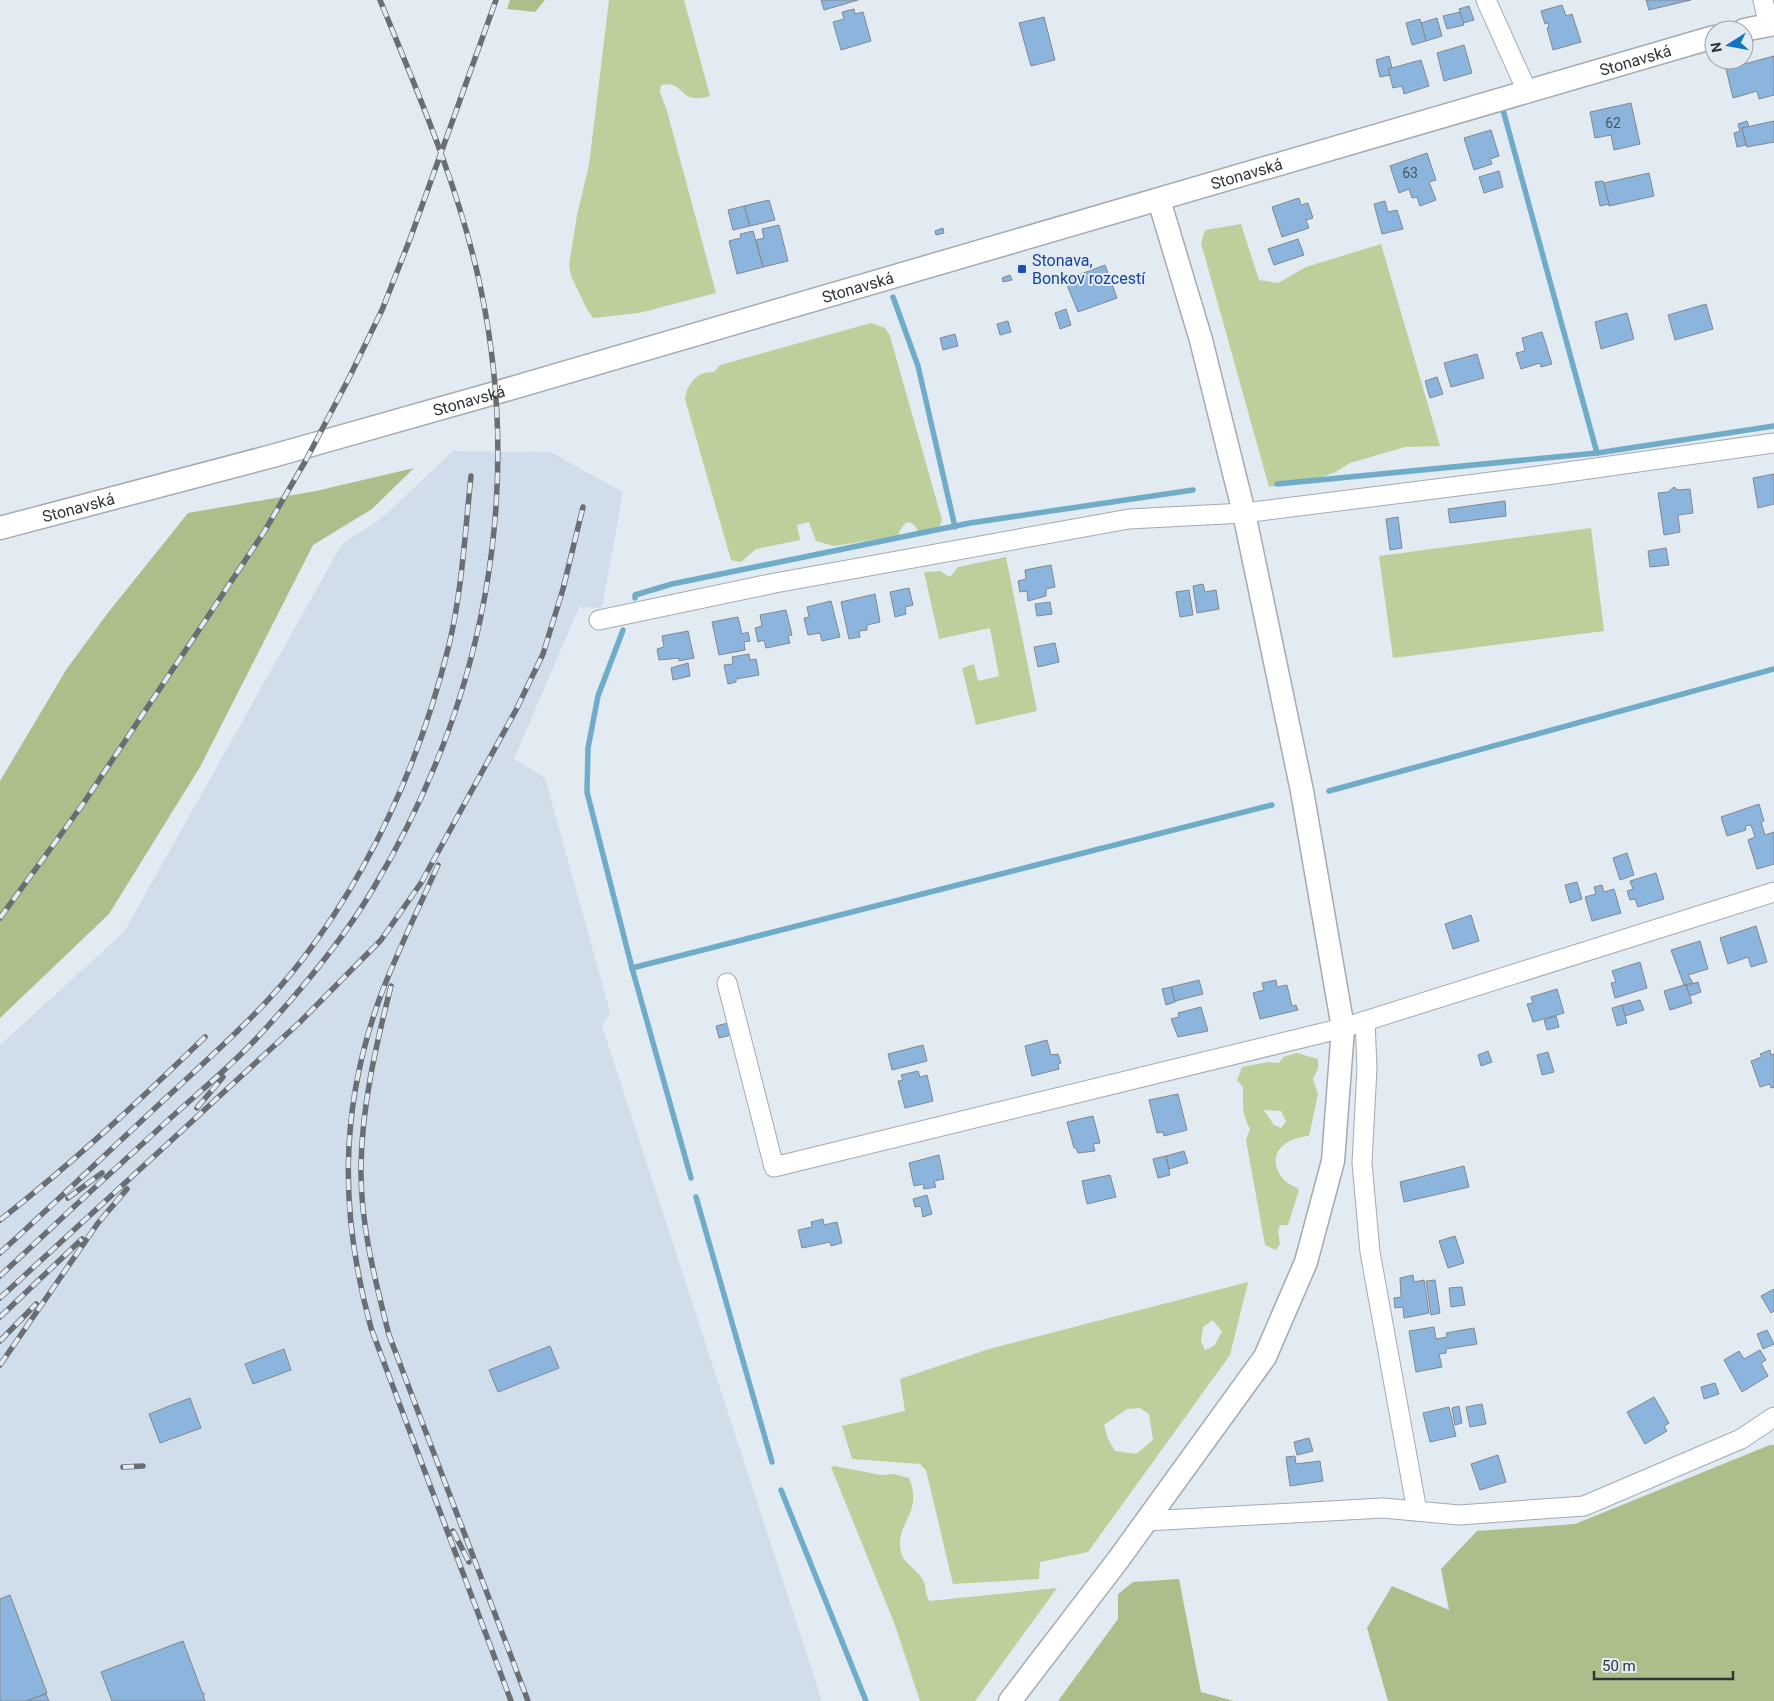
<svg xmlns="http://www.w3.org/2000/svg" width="1774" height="1701" font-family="Roboto,sans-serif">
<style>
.built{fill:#d0ddeb}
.green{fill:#bdd09c;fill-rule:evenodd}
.forest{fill:#acbf8b}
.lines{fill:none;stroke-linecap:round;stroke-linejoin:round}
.stream{stroke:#70acc8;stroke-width:5.5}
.building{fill:#8cb5de;stroke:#818890}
.minor-casing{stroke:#a3aab2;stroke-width:21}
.tertiary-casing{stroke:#a3aab2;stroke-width:25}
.minor{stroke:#fff;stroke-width:19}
.tertiary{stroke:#fff;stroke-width:22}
.rail-casing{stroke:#6a6e73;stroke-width:5.5}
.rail{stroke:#e2eaf2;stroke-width:4;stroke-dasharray:11;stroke-linecap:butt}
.transit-dot{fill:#1a4fb4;stroke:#e2eaf2;stroke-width:2}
.labels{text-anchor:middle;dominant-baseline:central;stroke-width:4;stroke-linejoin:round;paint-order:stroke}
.number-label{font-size:14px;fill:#485461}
.street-label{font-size:16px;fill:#313437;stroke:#e2eaf2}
.transit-label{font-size:16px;fill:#164399;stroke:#e2eaf2;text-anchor:start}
</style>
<rect width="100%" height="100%" fill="#e2eaf2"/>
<polygon class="built" points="453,451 550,452 623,492 602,608 579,607 514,759 545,778 610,1012 602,1026 822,1701 0,1701 0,1045 124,932 342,544 381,519"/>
<g class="green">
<path d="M609,0H684L710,96C677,106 687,80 661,85L660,92L667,111L716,293L639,313L593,318L587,309L571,276L569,265L577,215L589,165Z"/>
<polygon points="1241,224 1259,280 1278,283 1306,267 1381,244 1440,446 1405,447 1350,463 1334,473 1315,479 1269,487 1201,243 1205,230"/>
<path d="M871,323L885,328L890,336L942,520L940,526L933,531L919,533C911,516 903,521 898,536L834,546L816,541L809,522L797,525L800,540L756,549L741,562L731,560L685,399C687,384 697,371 714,372L720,365Z"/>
<polygon points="1591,528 1604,631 1393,658 1379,556"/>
<polygon points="1006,557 1037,711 976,725 962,668 974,664 978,681 999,676 990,628 939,639 924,572 940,571 950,577 958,567"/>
<path d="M1297,1053L1318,1059V1068L1313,1079L1318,1094L1309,1136C1285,1138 1264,1154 1283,1179C1288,1185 1294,1185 1299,1190L1288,1225H1280L1278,1231L1280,1244L1276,1250L1265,1245L1246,1140L1250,1129C1241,1112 1243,1105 1243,1087L1237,1080L1242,1067L1268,1062L1279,1063L1283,1057ZM1264,1110L1281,1111L1286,1122L1281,1128L1274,1125Z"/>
<path d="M1248,1282L1230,1355L1088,1552L1040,1562L1039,1579L953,1584L926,1470L920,1464L852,1459L842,1426L905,1411L900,1379L989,1349ZM1213,1320L1222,1332L1214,1346L1205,1350L1201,1341L1203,1327ZM1140,1408L1149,1414L1153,1440L1136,1454L1115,1451L1108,1439L1104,1425L1127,1409Z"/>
<path d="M834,1466L881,1475L893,1474L909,1478C924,1514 894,1523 901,1552C903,1563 918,1570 923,1580C927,1587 924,1595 930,1601L1057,1588L975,1701H920L895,1625L831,1467Z"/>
</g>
<g class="forest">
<polygon points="510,0 545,0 535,12 507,9"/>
<polygon points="414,468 372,509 313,545 200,767 109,914 0,1018 0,781 66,670 107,614 188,513 316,491"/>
<polygon points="1770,1445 1774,1445 1774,1701 1388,1701 1367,1628 1392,1586 1449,1610 1441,1569 1477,1531 1575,1524"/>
<polygon points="1179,1579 1201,1692 1234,1701 1058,1701 1118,1619 1118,1594 1133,1582"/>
</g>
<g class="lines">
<g class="stream">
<polyline points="1503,110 1597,453"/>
<polyline points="893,297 918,366 955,527"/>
<polyline points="1277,484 1597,453 1774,426"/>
<polyline points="635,598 635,595 672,584 970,523 1193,490"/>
<polyline points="623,630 598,696 588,748 587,792 632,968 691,1178"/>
<polyline points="1329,791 1774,669"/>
<polyline points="632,968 1272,805"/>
<polyline points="696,1197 772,1462"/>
<polyline points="781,1490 866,1701"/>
</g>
</g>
<g class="building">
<polygon points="821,0 858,0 824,10"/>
<polygon points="1646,0 1691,0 1649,10"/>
<polygon points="1562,5 1566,16 1572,14 1581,42 1553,50 1547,28 1549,27 1548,23 1545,24 1541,11"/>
<polygon points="1469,6 1474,20 1463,23 1459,9"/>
<polygon points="854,9 855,14 863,12 871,41 841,50 833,22 844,19 842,12"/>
<polygon points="1460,12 1464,25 1447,29 1443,16"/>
<polygon points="1044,17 1055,60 1031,66 1019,23"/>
<polygon points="1437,18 1442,36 1426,41 1421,23"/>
<polygon points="1420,19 1426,41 1412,45 1406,23"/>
<polygon points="1464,45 1472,73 1444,81 1437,53"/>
<polygon points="1389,56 1392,68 1388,69 1390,75 1380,77 1376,60"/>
<polygon points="1774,56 1774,95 1759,99 1757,91 1733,98 1726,69"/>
<polygon points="1421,60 1429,86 1404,94 1402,86 1393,88 1388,69"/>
<polygon points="1631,103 1640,144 1614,150 1611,135 1595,138 1590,112"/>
<polygon points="1747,121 1749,127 1742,128 1746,145 1737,147 1734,133 1740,131 1738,124"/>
<polygon points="1774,121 1774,142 1747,147 1742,128"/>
<polygon points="1491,130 1499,156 1490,159 1492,164 1474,170 1464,138"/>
<polygon points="1427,153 1436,180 1429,182 1436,200 1420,206 1417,197 1412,198 1409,189 1399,193 1390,166"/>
<polygon points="1499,171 1503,187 1484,193 1479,177"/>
<polygon points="1649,173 1654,196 1609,206 1604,183"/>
<polygon points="1603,181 1609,204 1600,206 1595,182"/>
<polygon points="1299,198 1301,205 1308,203 1313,218 1306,220 1309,228 1282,237 1272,207"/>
<polygon points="769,200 775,220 750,226 744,206"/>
<polygon points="1385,201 1388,212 1397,210 1403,229 1382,234 1374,204"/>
<polygon points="744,206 750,226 733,230 728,210"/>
<polygon points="779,225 788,261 763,267 756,240 764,238 762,229"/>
<polygon points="943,228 944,233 936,235 935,231"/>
<polygon points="753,231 763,267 737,274 729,241 741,238 740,234"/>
<polygon points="1298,239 1304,255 1274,265 1268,249"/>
<polygon points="1105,265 1117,298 1078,312 1065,280"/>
<polygon points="1010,275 1012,280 1003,282 1002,278"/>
<polygon points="1706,304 1713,329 1675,340 1668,315"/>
<polygon points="1066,309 1071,325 1060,329 1055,313"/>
<polygon points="1627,313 1634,339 1601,349 1595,322"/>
<polygon points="1008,321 1011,332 1000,335 997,324"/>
<polygon points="1542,332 1552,364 1541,367 1540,363 1521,369 1516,353 1525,351 1522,338"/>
<polygon points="955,334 958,346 943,350 940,338"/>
<polygon points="1477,354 1484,378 1451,387 1444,363"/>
<polygon points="1437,377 1443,394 1430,398 1425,381"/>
<polygon points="1774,474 1774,504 1758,508 1753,478"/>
<polygon points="1674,487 1678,490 1690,489 1693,513 1678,515 1680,532 1664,535 1658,493 1668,492"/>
<polygon points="1505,501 1506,516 1450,523 1448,509"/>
<polygon points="1398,517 1402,548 1390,550 1386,519"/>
<polygon points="1666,548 1669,565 1650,567 1648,551"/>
<polygon points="1051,565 1055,587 1046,589 1046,596 1028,601 1027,591 1020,592 1018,581 1026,579 1025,570"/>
<polygon points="1203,584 1205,592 1216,590 1219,609 1197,613 1193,586"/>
<polygon points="909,588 913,605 905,607 906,614 895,617 890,592"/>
<polygon points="1189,590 1193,615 1180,617 1176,592"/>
<polygon points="875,594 880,622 867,625 867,630 859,631 860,637 849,639 841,602"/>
<polygon points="831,601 840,637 822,641 820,633 808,635 804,618 809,617 807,607"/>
<polygon points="1050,602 1052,614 1037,616 1035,604"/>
<polygon points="786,610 792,635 788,636 790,643 766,648 764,640 758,642 755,628 762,626 760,615"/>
<polygon points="738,617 742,634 748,632 750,641 744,642 745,650 719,655 712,622"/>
<polygon points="688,631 694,658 679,661 679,658 659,660 657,649 664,647 662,636"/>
<polygon points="1055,643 1059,662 1038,667 1034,647"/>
<polygon points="749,654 750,660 756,659 759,675 736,679 736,682 728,684 724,665 733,664 732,657"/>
<polygon points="688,663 690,676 673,680 671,668"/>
<polygon points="1759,804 1764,821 1761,822 1765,835 1774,832 1774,864 1757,869 1748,840 1755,837 1751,825 1745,826 1746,830 1727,836 1721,817"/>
<polygon points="1627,853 1634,875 1620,880 1613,858"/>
<polygon points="1656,873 1664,899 1638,907 1635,899 1630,900 1627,891 1633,889 1630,881"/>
<polygon points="1577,882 1582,899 1570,903 1565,885"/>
<polygon points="1602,885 1604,892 1614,889 1621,913 1592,921 1585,897 1596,894 1594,887"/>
<polygon points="1471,915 1479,941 1453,949 1445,924"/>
<polygon points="1756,926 1767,962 1751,967 1748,957 1728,964 1720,938"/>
<polygon points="1700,941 1708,969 1688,975 1693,983 1684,985 1671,950"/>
<polygon points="1640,962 1647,988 1615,998 1611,983 1616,982 1612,971"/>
<polygon points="1199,980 1203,994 1175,1001 1171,987"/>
<polygon points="1276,980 1277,987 1287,985 1292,1006 1296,1005 1298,1010 1260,1019 1253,993 1264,990 1262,983"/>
<polygon points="1698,982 1701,992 1690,996 1686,986"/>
<polygon points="1684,985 1686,985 1692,1003 1670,1010 1664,991"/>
<polygon points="1171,987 1175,1002 1166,1005 1162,989"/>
<polygon points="1557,989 1564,1013 1533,1022 1527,1004 1533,1003 1531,997"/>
<polygon points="1640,1000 1644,1010 1625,1016 1622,1005"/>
<polygon points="1622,1005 1627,1023 1617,1026 1612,1008"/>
<polygon points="1201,1007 1208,1031 1178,1037 1171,1019 1179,1017 1178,1013"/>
<polygon points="1556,1016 1559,1027 1547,1030 1544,1020"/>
<polygon points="728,1023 731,1035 719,1038 716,1026"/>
<polygon points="1047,1040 1051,1055 1058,1054 1061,1063 1058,1064 1059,1069 1032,1076 1025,1046"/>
<polygon points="923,1045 927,1061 892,1070 888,1054"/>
<polygon points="1770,1050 1771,1055 1774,1054 1774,1087 1771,1088 1770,1084 1760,1087 1751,1061 1762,1057 1760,1054"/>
<polygon points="1488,1051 1492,1062 1481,1066 1478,1055"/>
<polygon points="1548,1052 1554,1072 1542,1075 1537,1055"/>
<polygon points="918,1071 920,1077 927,1075 933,1101 905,1108 898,1081 903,1080 901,1075"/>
<polygon points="1178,1094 1187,1130 1164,1136 1163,1132 1157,1133 1149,1100"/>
<polygon points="1093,1116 1100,1143 1093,1144 1095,1151 1078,1153 1076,1148 1074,1148 1067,1122"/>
<polygon points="1184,1151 1188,1163 1169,1169 1166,1156"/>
<polygon points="939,1155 944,1179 934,1181 936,1187 924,1189 923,1184 914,1186 909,1163"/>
<polygon points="1166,1156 1170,1175 1158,1178 1153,1159"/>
<polygon points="1464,1166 1469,1187 1404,1202 1400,1182"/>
<polygon points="1110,1175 1116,1197 1087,1204 1082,1181"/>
<polygon points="927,1195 932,1214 923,1217 921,1206 915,1207 913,1199"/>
<polygon points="823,1219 824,1225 837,1222 842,1243 831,1246 830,1242 802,1248 798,1230 812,1227 811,1222"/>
<polygon points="1455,1236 1464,1263 1448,1268 1439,1241"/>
<polygon points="1413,1275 1414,1282 1424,1280 1429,1313 1404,1318 1403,1307 1395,1308 1394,1298 1401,1297 1400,1278"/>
<polygon points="1435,1280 1440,1313 1431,1315 1426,1281"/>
<polygon points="1462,1287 1465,1305 1451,1307 1449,1288"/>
<polygon points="1774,1289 1774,1311 1771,1313 1761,1296"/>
<polygon points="1434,1327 1436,1339 1447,1337 1446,1333 1474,1328 1477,1344 1446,1349 1446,1353 1439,1354 1442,1367 1416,1372 1409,1331"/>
<polygon points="1767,1330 1774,1344 1763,1349 1757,1334"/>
<polygon points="550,1346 559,1368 498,1392 489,1370"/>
<polygon points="284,1349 291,1370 253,1384 245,1364"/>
<polygon points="1760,1350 1766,1360 1761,1363 1768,1376 1742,1392 1724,1360 1739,1351 1744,1359"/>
<polygon points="1715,1383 1719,1394 1704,1399 1701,1387"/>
<polygon points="1654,1397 1669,1423 1664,1426 1667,1431 1645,1444 1627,1412"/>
<polygon points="190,1398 201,1428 160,1443 149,1414"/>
<polygon points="1482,1404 1486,1424 1470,1427 1466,1407"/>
<polygon points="1459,1406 1462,1423 1455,1425 1452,1408"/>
<polygon points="1449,1407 1456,1436 1430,1442 1423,1413"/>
<polygon points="1309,1438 1313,1451 1297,1455 1294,1442"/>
<polygon points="1498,1455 1506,1482 1480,1490 1471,1464"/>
<polygon points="1295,1456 1296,1464 1320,1461 1323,1481 1290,1486 1286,1457"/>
<polygon points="10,1595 47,1693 26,1701 0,1701 0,1599"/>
<polygon points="183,1641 202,1692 205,1694 203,1695 205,1701 112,1701 101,1672"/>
<polygon points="46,1694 49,1701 26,1701"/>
</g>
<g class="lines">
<g class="minor-casing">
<g id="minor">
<polyline points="1486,0 1527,91"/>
<polyline points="1763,0 1769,25"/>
<polyline points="599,620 775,583 1129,519 1244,513 1546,475 1774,443"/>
<polyline points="727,983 774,1167 1343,1028 1774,892"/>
<polyline points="1365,1021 1367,1068 1362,1163 1370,1252 1417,1511"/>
<polyline points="1146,1521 1383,1508 1459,1515 1584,1506 1741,1439 1774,1417"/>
</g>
</g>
<g class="tertiary-casing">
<g id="tertiary">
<polyline points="1744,30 1774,24"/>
<path id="s1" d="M0,528L276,455L495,393L1714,37"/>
<polyline points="1010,1701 1118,1560 1265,1357 1306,1262 1333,1161 1343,1028 1302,791 1244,513 1201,340 1159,200"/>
</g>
</g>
<use href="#minor" class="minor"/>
<use href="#tertiary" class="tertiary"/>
<g class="rail-casing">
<g id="rail">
<path d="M438,865C418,910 396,954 379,1000C339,1112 340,1215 371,1328L511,1701"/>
<polyline points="0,918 83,804 193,639 264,532 306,460 349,378 382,310 410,239 496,0"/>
<path d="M391,986C376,1045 362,1105 361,1166C360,1223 375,1280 389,1335L528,1701"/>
<polyline points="197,1108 223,1077"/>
<polyline points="68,1198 102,1173"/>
<path d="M0,1220C73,1163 139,1101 205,1037"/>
<path d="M0,1253C56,1202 110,1150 166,1098C212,1055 263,1011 302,960C373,867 421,758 449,645C462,591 465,532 471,476"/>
<path d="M0,1276C54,1225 108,1175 163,1125C193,1097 227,1070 255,1040C298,994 341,943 373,889C483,705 525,496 480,285C459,187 418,93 380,0"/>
<polyline points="0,1298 300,1022 381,940 421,883 516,710 543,654 563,589 583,507"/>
<polyline points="0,1317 82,1239"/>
<polyline points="0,1341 36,1304"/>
<polyline points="0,1365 98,1223 127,1189"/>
<polyline points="123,1467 143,1466"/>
<polyline points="453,1531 469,1562"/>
</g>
</g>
<use href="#rail" class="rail"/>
</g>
<rect class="transit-dot" x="1017" y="264" width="10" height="10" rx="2.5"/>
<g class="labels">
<g class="number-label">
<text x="1613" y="123">62</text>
<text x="1410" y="173">63</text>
</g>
<g class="street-label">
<text stroke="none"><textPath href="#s1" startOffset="1701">Stonavská</textPath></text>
<text stroke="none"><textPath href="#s1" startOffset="1296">Stonavská</textPath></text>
<text stroke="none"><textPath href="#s1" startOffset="891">Stonavská</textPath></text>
<text stroke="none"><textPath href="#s1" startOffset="486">Stonavská</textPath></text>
<text stroke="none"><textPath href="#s1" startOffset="81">Stonavská</textPath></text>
</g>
<g class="transit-label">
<text x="1032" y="260">Stonava,<tspan x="1032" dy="18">Bonkov rozcestí</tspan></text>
</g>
</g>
<g transform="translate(1729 45) rotate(259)"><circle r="24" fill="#e2eaf2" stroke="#9ba1a7"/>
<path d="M0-4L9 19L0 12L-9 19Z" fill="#1174c0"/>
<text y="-8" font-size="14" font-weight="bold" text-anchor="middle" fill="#313437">N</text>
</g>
<path d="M1594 1671v8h139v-8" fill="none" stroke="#313437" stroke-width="2.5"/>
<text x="1602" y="1671" font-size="15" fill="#313437" stroke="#e2eaf2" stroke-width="4" paint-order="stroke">50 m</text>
</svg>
